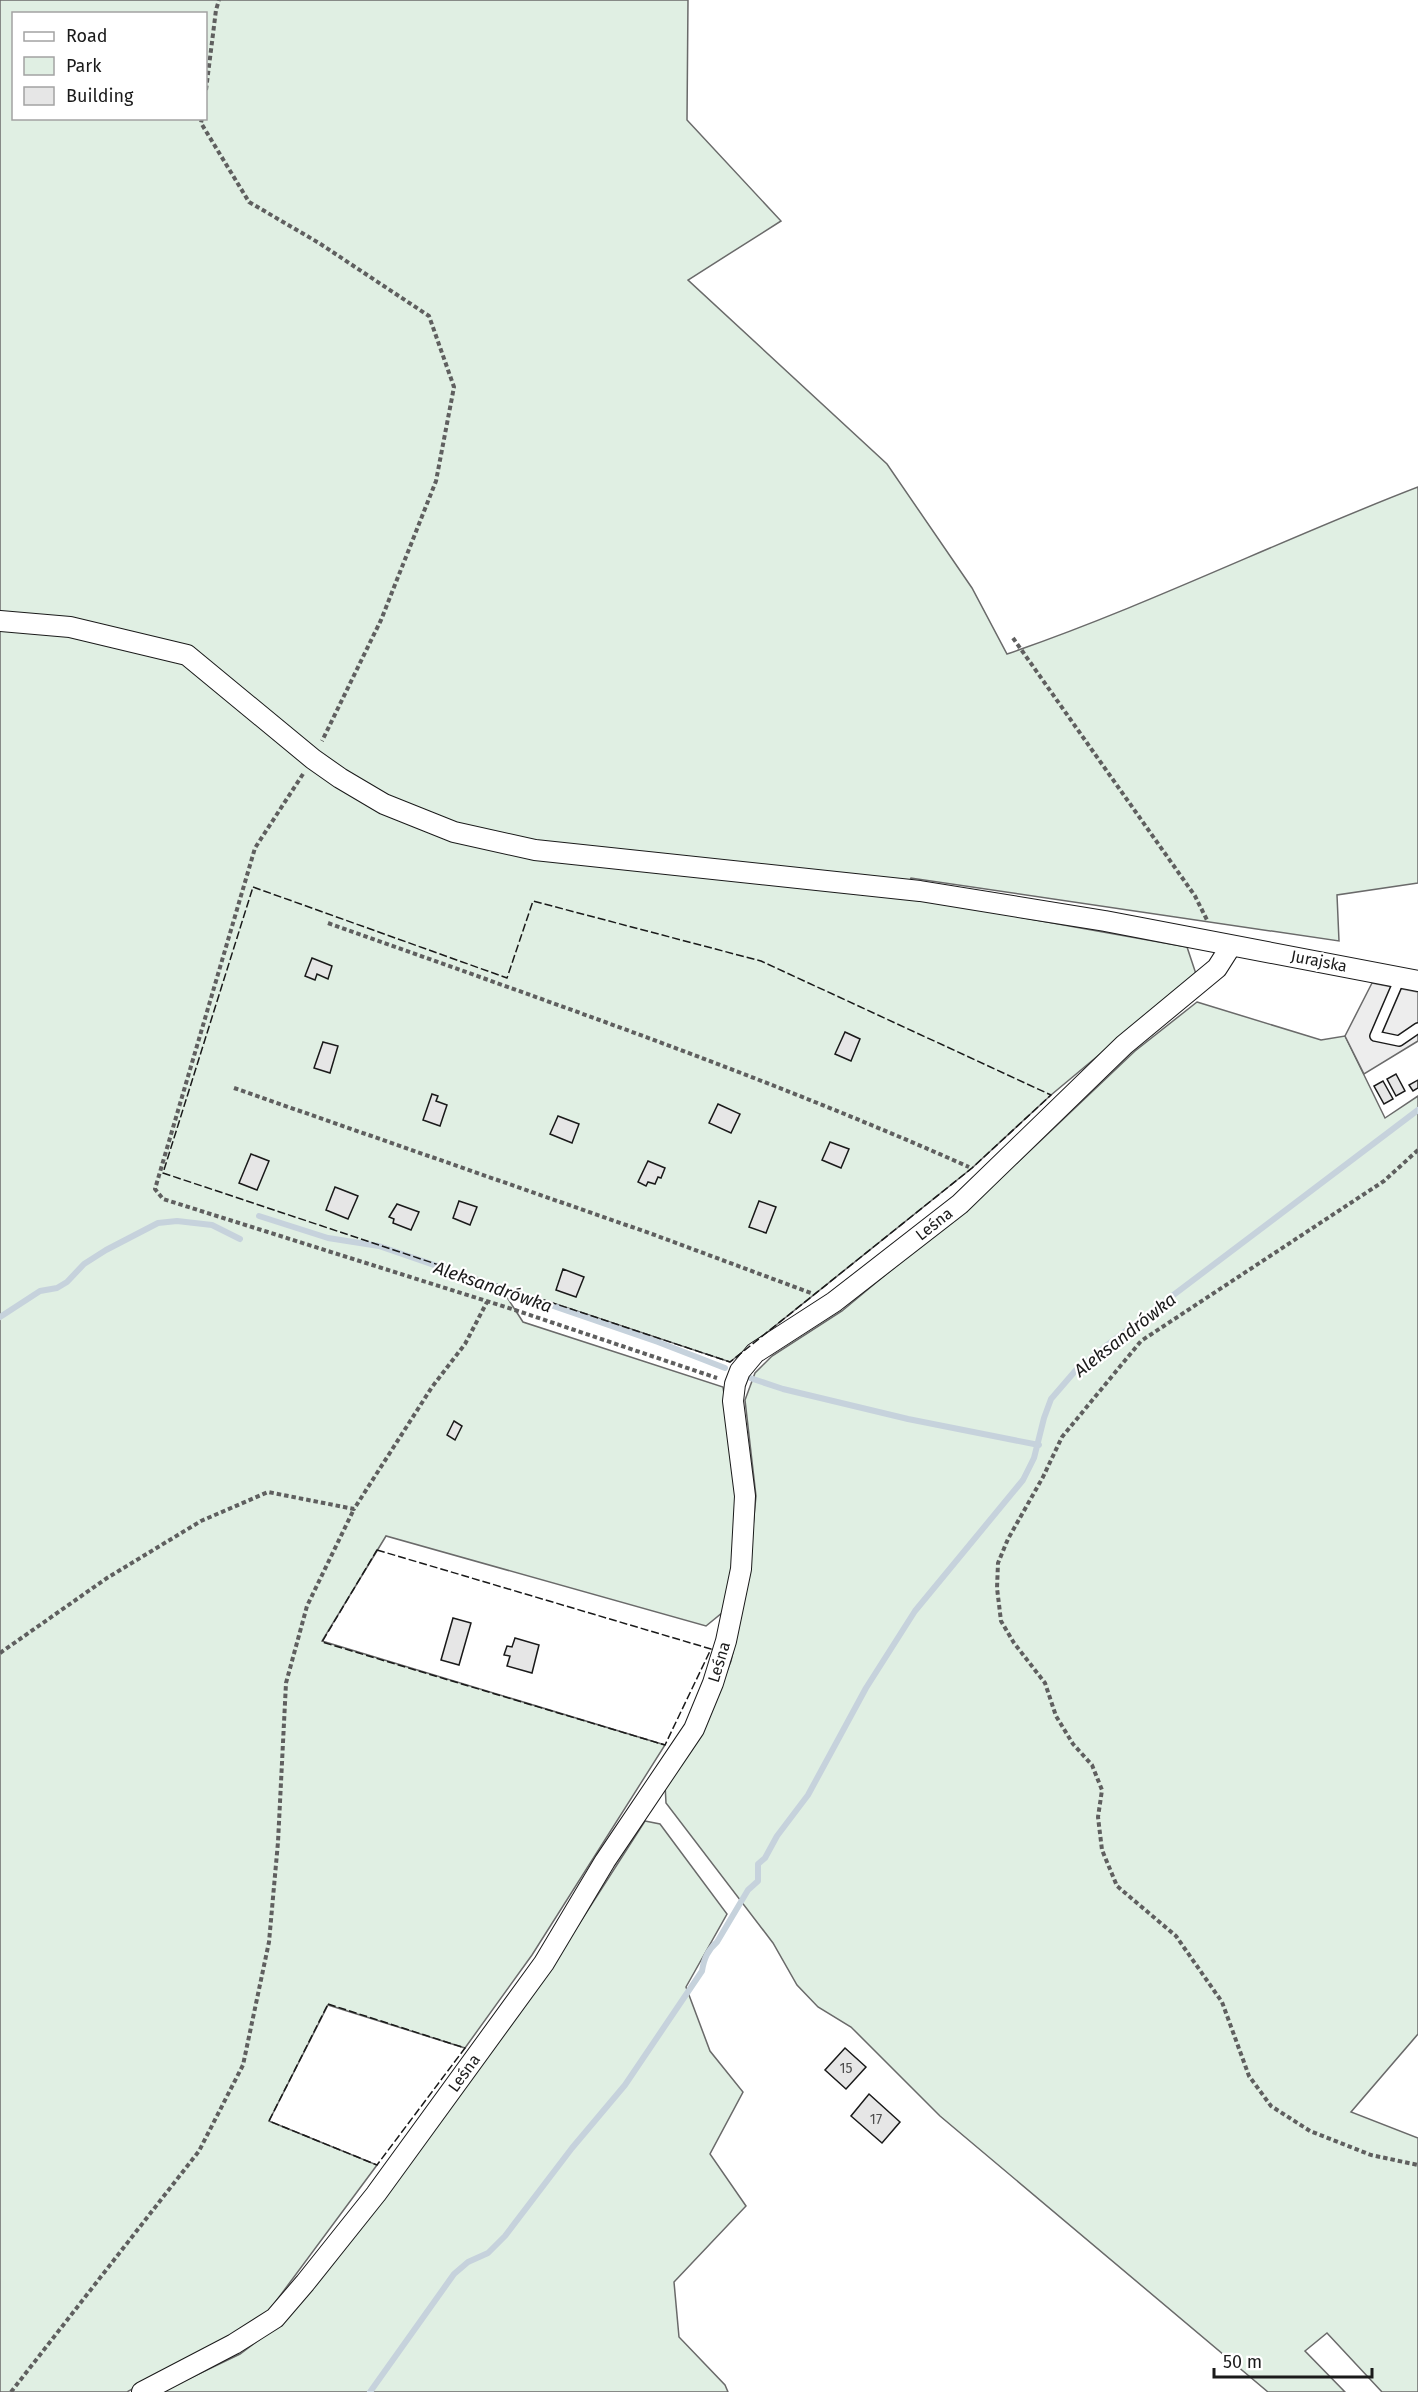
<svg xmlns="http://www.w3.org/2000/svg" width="1418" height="2392" font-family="'Fira Sans',sans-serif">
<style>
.green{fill:#e0efe3;stroke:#6a6a6a;stroke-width:1.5;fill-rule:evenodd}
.parking{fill:#ededed;stroke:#6a6a6a;stroke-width:1.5}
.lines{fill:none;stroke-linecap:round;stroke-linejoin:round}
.stream{stroke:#c6d2dc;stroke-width:6}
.building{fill:#e6e6e6;stroke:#1a1a1a;stroke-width:1.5}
.service-casing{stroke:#1a1a1a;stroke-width:12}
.minor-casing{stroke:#1a1a1a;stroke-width:22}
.path{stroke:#5f5f5f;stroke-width:4;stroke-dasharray:4.5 3;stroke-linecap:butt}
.service{stroke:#fff;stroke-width:9}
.minor{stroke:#fff;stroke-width:20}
.fence{stroke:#1a1a1a;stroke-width:1.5;stroke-dasharray:8 3;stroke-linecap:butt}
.labels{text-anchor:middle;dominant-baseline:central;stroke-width:4.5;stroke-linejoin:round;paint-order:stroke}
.number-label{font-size:14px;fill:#4d4d4d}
.street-label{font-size:16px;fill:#1a1a1a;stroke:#fff}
.water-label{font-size:18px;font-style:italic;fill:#1a1a1a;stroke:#fff}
</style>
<rect width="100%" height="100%" fill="#fff"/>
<g class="green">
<path d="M0,0H688L687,120L781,221L688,280L887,464L972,588L1007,654C1147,606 1280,540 1418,487V883L1337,895L1339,941L911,878L902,896L1187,947L1196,974L1051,1095L972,1168L730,1362L499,1285L523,1322L723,1387L738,1493L732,1566L723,1612L706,1626L386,1536L322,1641L665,1745L532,1955L465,2048L328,2005L269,2121L377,2165L265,2316L127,2392H0ZM14,14H206V118H14Z"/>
<polygon points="1197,1002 1321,1040 1345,1036 1385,1118 1418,1096 1418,2034 1351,2112 1418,2138 1418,2392 1382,2392 1327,2333 1305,2351 1345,2392 1268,2392 940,2116 851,2027 818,2007 797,1985 773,1943 666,1803 665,1784 702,1733 731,1661 747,1587 756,1496 745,1400 755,1373 772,1356 842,1311 998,1181 1135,1051"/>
<polygon points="645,1821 660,1824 727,1914 686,1987 710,2051 743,2092 710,2154 746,2206 674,2282 679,2337 725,2385 728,2392 161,2392 240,2354 279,2325 552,1966"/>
</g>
<polygon class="parking" points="1372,983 1418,992 1418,1041 1364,1074 1345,1036"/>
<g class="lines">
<g class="stream">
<polyline points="259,1216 328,1238 379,1246 658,1342 725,1368"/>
<polyline points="0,1317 40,1291 57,1288 67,1282 84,1264 106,1250 158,1223 177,1221 212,1225 240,1239"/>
<polyline points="750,1378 783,1389 908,1419 1039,1445"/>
<path d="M370,2392L454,2274L468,2262L488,2253L505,2236L572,2148L625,2085L702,1971C704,1958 708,1950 717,1942L748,1890L758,1881V1864L765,1858L777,1836L808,1795L866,1688L915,1611L1023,1480L1034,1458L1044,1418L1051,1399L1076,1370L1106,1346L1418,1110"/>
</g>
</g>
<g class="building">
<polygon points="312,958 332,966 328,979 317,974 315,980 305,976"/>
<polygon points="845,1032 860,1039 851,1061 835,1054"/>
<polygon points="323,1042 338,1046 330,1073 314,1068"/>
<polygon points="1396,1074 1405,1091 1396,1096 1387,1079"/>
<polygon points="1418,1080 1418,1088 1413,1091 1409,1085"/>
<polygon points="1383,1081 1393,1099 1384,1104 1374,1086"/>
<polygon points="432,1094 438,1096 436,1101 447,1105 440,1126 423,1120"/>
<polygon points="718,1104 740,1114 731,1133 709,1123"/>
<polygon points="558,1116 579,1124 572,1143 550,1134"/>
<polygon points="830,1142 849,1149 841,1168 822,1160"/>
<polygon points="251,1154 269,1161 257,1190 239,1183"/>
<polygon points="648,1161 665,1168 661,1178 658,1177 655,1184 648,1182 646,1186 638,1182"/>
<polygon points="335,1187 358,1196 348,1219 326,1210"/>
<polygon points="459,1201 477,1207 470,1225 453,1218"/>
<polygon points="759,1201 776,1207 766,1233 749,1227"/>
<polygon points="397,1204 419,1212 411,1230 393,1223 394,1219 389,1217"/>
<polygon points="563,1269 584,1277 576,1297 556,1290"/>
<polygon points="454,1421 462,1426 455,1440 447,1435"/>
<polygon points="453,1618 471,1623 459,1665 441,1660"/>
<polygon points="515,1638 539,1645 532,1673 507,1666 510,1656 504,1655 507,1646 512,1647"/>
<polygon points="845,2048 866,2067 846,2089 825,2070"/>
<polygon points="869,2094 900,2122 882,2143 851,2116"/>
</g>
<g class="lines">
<g class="service-casing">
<polyline id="service" points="1400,978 1375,1036 1399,1041 1418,1028"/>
</g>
<g class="minor-casing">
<g id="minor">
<polyline points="0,621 70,627 187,655 313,759 340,778 384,804 454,832 535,850 920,891 1105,921 1418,981"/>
<polyline points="142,2392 234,2344 275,2318 305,2283 376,2194 544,1963 605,1861 694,1729 713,1683 726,1641 741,1569 745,1496 733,1401 735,1384 740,1371 755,1353 834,1302 960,1204 1124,1045 1217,968 1231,946"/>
</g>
</g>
<g class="path">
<polyline points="206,90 216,10 219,0"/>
<polyline points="202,118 201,123 249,202 319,243 429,316 454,387 436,481 381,620 322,741"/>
<polyline points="1013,638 1195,896 1208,922"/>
<polyline points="303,774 255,848 155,1189 163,1199 515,1310 717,1378"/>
<path d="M328,923C544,1000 760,1074 969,1167"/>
<polyline points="234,1088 652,1234 811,1293"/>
<polyline points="1418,1150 1384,1181 1141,1341 1062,1437 1043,1477 1008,1539 998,1563 997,1588 1001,1621 1014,1643 1045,1683 1056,1716 1073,1744 1092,1765 1102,1790 1098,1817 1102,1850 1117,1886 1176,1936 1222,2002 1249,2076 1271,2106 1310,2131 1371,2155 1418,2165"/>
<polyline points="0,1653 107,1578 201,1521 268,1492 354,1509 432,1387 465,1344 487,1302"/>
<polyline points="11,2392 199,2151 243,2065 269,1942 278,1842 286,1683 307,1606 354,1509"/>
</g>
<use href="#service" class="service"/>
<use href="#minor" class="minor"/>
<g class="fence">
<polygon points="253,887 507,978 533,901 761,961 1051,1095 972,1168 730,1362 163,1173"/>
<polygon points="377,1550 711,1649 665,1745 322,1642"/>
<polygon points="328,2004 465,2048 377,2165 269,2121"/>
</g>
</g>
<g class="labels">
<g class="number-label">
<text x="846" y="2068">15</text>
<text x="876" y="2119">17</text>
</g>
<g class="street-label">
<text transform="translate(1319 961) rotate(11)">Jurajska</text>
<text transform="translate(934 1224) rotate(-38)">Leśna</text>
<text transform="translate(719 1662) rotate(-73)">Leśna</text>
<text transform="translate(464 2073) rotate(-54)">Leśna</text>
</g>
<g class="water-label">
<text transform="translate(493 1287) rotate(19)">Aleksandrówka</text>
<text transform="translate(1125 1335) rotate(-38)">Aleksandrówka</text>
</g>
</g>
<rect x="12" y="12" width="195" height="108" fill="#ffffff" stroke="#a3a3a3" stroke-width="1.5"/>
<rect x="24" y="32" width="30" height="9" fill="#ffffff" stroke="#a3a3a3" stroke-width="1.5"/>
<text x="66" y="42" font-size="18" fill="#1a1a1a">Road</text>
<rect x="24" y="57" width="30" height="18" fill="#e0efe3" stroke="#a3a3a3" stroke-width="1.5"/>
<text x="66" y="72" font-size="18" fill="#1a1a1a">Park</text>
<rect x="24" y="87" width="30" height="18" fill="#e6e6e6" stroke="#a3a3a3" stroke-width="1.5"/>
<text x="66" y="102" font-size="18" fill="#1a1a1a">Building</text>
<path d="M1214 2368v9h158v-9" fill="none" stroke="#1a1a1a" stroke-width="3"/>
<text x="1223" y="2368" font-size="18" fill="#1a1a1a" stroke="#ffffff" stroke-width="4.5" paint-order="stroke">50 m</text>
</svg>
